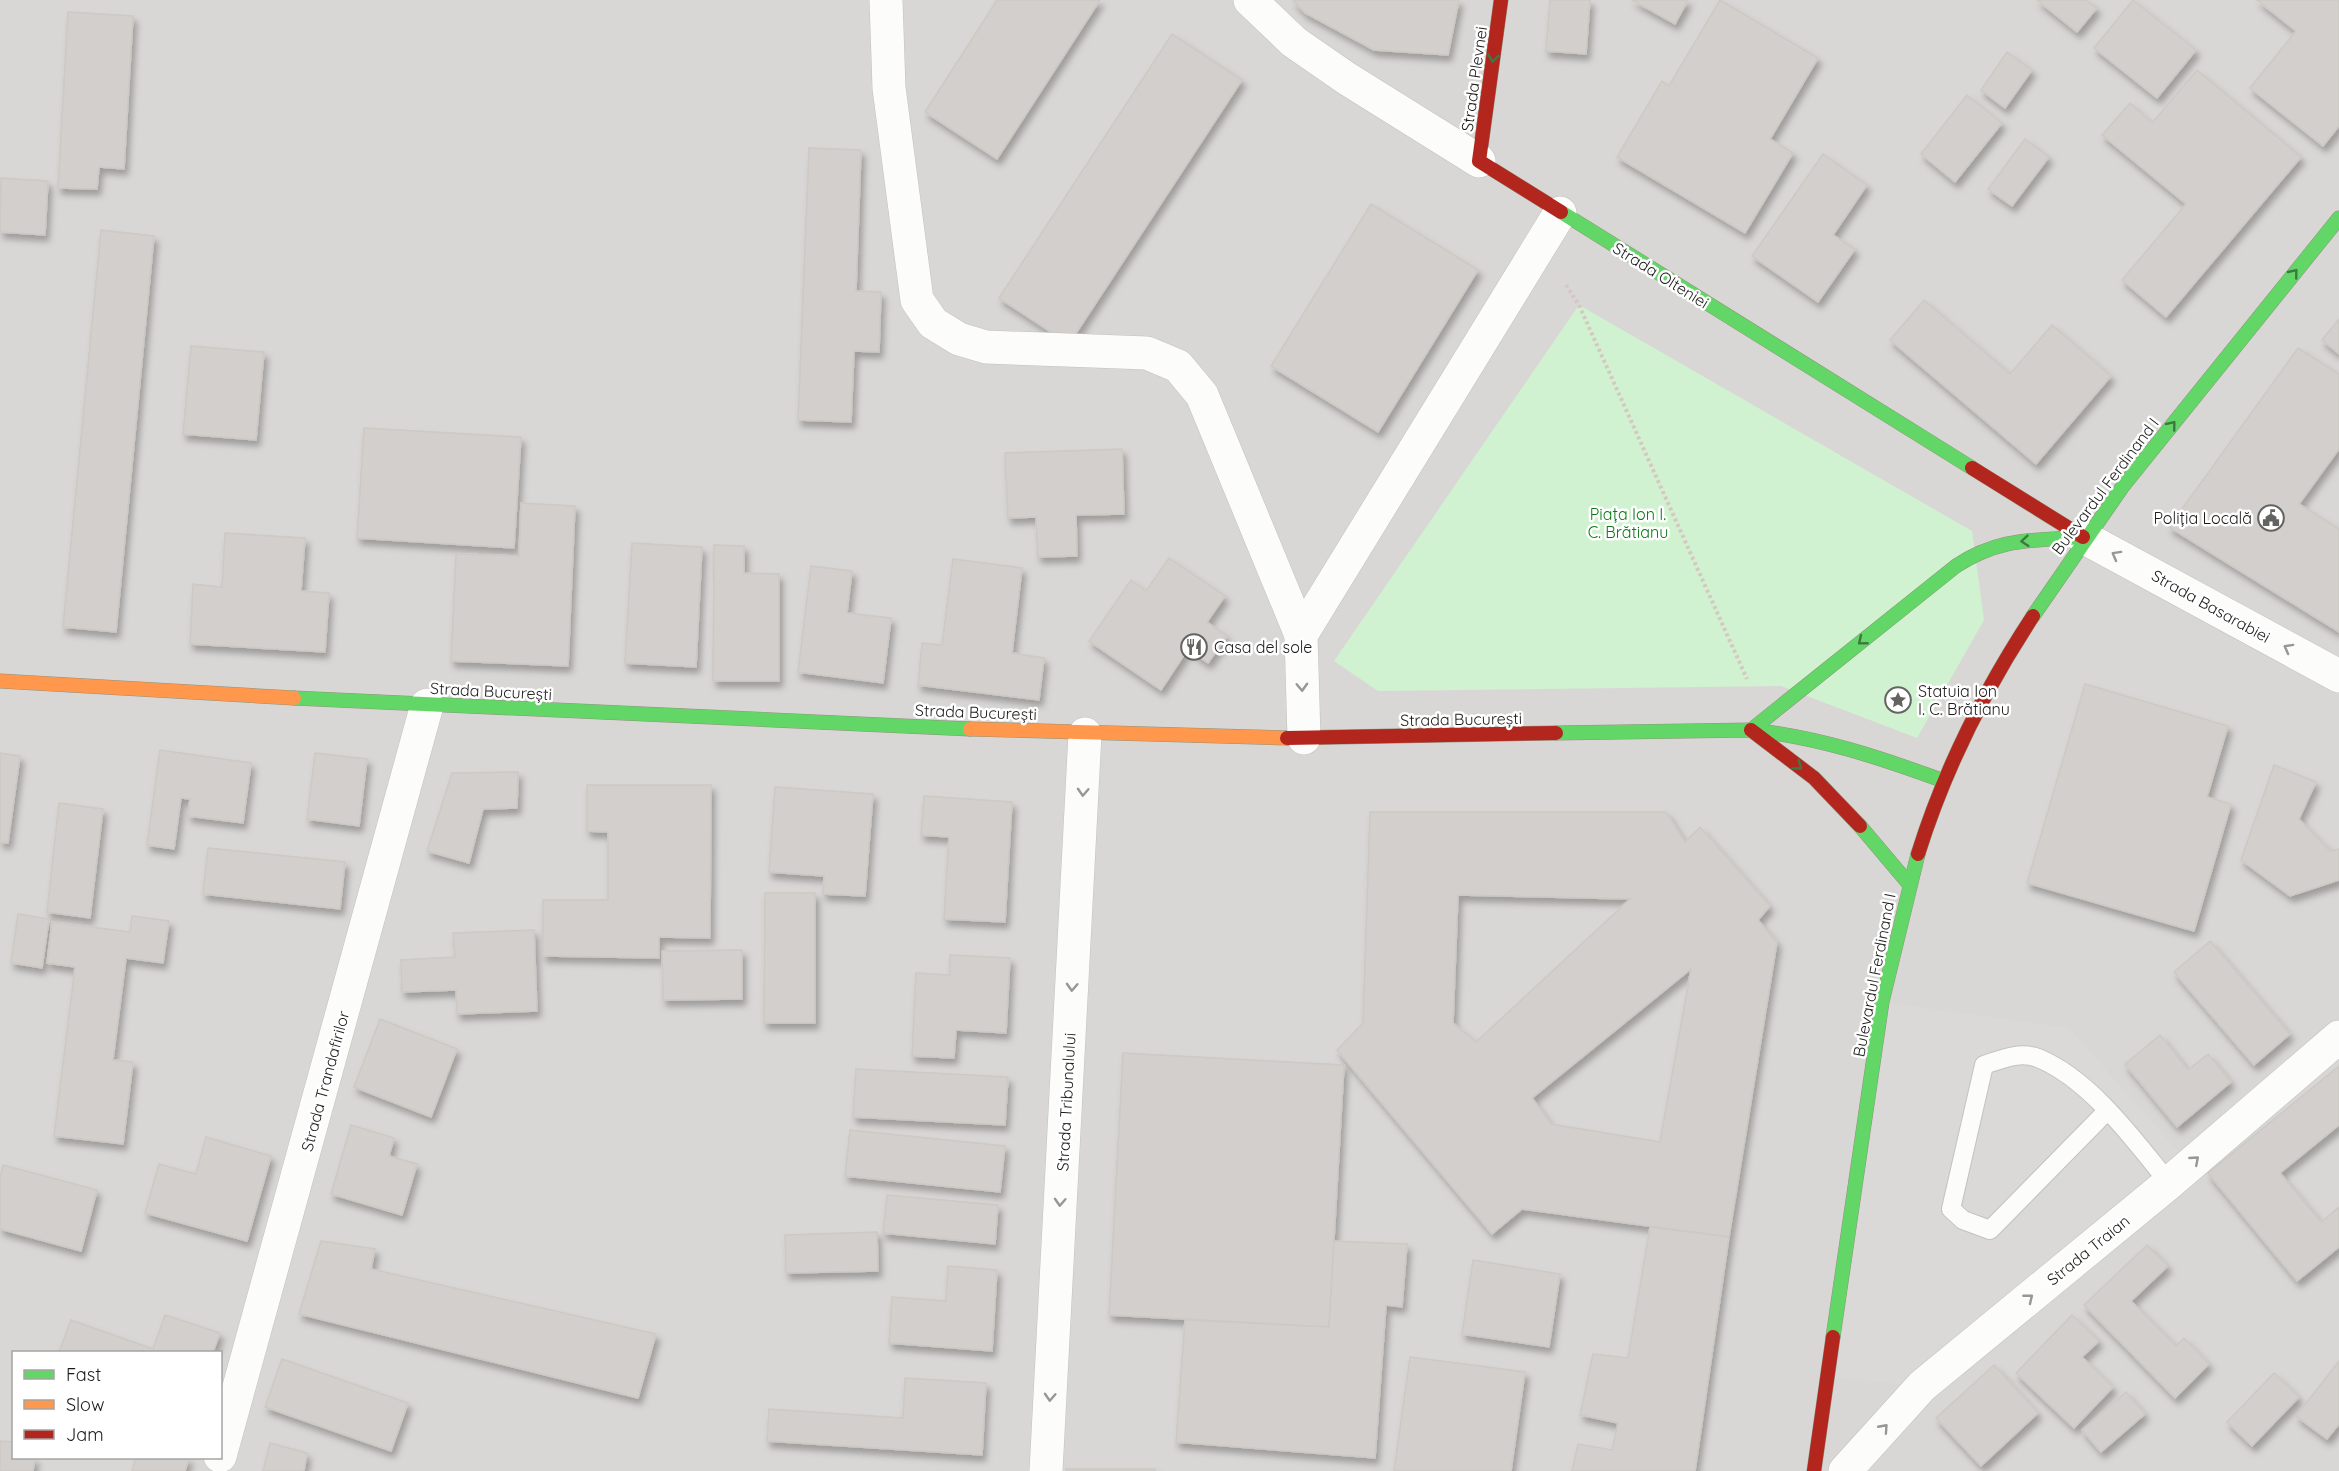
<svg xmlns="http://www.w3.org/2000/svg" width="2339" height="1471" font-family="Quicksand,sans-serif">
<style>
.residential{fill:#d9d7d5;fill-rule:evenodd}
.park{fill:#d0f2d0}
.parking{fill:#dad9d7}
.building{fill:#d2cfcc;stroke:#cdc9c4;stroke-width:1.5;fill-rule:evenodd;filter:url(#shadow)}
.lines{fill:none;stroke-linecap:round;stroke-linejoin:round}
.lane-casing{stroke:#c2c2bf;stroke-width:20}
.street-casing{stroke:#c2c2bf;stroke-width:34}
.fast-casing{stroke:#91937c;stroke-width:15}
.slow-casing{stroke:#91937c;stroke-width:15}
.jam-casing{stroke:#91937c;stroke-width:15}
.path{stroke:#d6c7c3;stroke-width:4;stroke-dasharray:3 3;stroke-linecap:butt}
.lane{stroke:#fcfcfb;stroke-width:18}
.street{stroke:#fcfcfb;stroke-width:33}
.fast{stroke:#63d668;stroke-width:14}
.slow{stroke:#ff974d;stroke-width:14}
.jam{stroke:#b3261e;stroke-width:14}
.oneway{stroke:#3f7842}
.oneway2{stroke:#979796}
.labels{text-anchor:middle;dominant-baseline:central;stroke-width:5;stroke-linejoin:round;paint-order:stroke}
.street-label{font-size:16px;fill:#1b1b1b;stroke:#fff}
.park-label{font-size:16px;fill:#097915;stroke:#fff}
.poi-label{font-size:16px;fill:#1b1b1b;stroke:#fff;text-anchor:start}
</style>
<defs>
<filter id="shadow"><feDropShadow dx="3.5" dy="6" stdDeviation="3" flood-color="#0004"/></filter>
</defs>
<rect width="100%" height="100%" fill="#eae8e3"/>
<path class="residential" d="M0,0H2339V1471H0ZM14,1352H220V1458H14Z"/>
<polygon class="park" points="1579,305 1972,531 1984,620 1917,738 1781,686 1378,691 1334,661"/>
<polygon class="parking" points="1882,1002 2069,1028 2188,1163 1922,1386 1827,1377"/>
<g class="building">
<polygon points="997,0 1100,0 997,159 925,112"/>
<polygon points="1293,0 1459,0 1448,55 1374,50 1305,13"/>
<polygon points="1550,0 1590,0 1586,54 1546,51"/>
<polygon points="1632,0 1688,0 1675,24"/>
<polygon points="1720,0 1818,58 1770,139 1793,153 1745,233 1617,157 1662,81 1669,86"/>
<polygon points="2037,0 2086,0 2097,8 2077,32"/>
<polygon points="2133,0 2196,50 2157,98 2094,48"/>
<polygon points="2257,0 2339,0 2339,126 2323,146 2250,88 2296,31"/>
<polygon points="68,12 133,16 124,169 99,167 97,189 58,188"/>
<polygon points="1172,34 1242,80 1069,344 999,298"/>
<polygon points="2007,52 2032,70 2005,108 1981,90"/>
<polygon points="2197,70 2301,157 2166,317 2122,280 2186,204 2102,135 2130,103 2152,123"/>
<polygon points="1967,95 2002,123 1955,182 1921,154"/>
<polygon points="2025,139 2049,157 2012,206 1988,189"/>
<polygon points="809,148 861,150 856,291 881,292 879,352 854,351 851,422 798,420"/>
<polygon points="1823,154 1867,185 1833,235 1855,249 1818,302 1752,256"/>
<polygon points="1,178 48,181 45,235 0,232"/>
<polygon points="1371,204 1478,270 1378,432 1271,366"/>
<polygon points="101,230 154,236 116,632 63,627"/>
<polygon points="1924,300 2010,374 2052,325 2111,376 2036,464 1890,340"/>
<polygon points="2339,319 2339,354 2322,340"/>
<polygon points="191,346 264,352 256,440 183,434"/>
<polygon points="2298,348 2339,374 2339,449 2299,504 2339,529 2339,632 2169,527"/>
<polygon points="364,428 521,437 514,548 357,538"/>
<polygon points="1122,449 1124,514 1076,515 1077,556 1038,557 1036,517 1008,518 1005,453"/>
<polygon points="521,503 575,506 568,666 451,661 456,554 519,556"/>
<polygon points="225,533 305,538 301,591 329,593 325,652 190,644 193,584 222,587"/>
<polygon points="632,543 702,547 696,667 625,663"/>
<polygon points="714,545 744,546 744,573 779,574 779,681 713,681"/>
<polygon points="1169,558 1225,596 1207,622 1227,636 1208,663 1188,649 1161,690 1089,641 1131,580 1146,591"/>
<polygon points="953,559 1022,568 1012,653 1044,658 1039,700 918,685 922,643 942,645"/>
<polygon points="811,566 852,571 847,613 891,618 883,683 798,672"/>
<polygon points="2085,684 2228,726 2207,797 2231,804 2194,931 2027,883"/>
<polygon points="160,750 251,763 243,823 188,816 190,799 181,798 174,849 147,845"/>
<polygon points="0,753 20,756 8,843 0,842"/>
<polygon points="315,753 367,759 359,826 307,819"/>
<polygon points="2274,765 2316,782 2299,819 2330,851 2339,849 2339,880 2290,896 2241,860"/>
<polygon points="518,772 517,808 483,809 469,863 427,851 452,773"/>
<polygon points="587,785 711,785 710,938 659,937 659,958 543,956 543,900 608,900 608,832 587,831"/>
<polygon points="775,787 873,794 865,896 823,894 824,876 769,872"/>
<polygon points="924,796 1012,802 1005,922 944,919 949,837 921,835"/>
<polygon points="59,803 103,809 90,918 47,912"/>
<path d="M1370,812H1666L1685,842L1700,827L1770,906L1758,920L1777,942L1729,1237L1522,1209L1492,1234L1337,1050L1363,1023ZM1458,895L1630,899L1476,1042L1453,1023ZM1691,969L1660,1142L1551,1124L1532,1098Z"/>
<polygon points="208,848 345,862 340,909 203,894"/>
<polygon points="765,893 815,893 815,1023 764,1023"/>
<polygon points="18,914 49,919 42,968 11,963"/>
<polygon points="132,916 169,921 163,963 126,958 113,1060 133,1062 123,1144 54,1136 75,967 47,963 52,922 130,932"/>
<polygon points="534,930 537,1011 457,1014 456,990 402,992 401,960 455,957 453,933"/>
<polygon points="2210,941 2290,1034 2254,1065 2174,972"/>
<polygon points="742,950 742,999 663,1000 662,951"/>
<polygon points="950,955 1010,958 1006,1033 956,1030 954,1058 912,1056 916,973 950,975"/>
<polygon points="380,1019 457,1049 431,1117 354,1087"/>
<polygon points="2160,1035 2188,1070 2208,1054 2231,1082 2177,1127 2125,1064"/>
<polygon points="1123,1053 1344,1065 1329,1327 1109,1315"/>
<polygon points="2339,1066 2339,1125 2280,1173 2321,1222 2339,1207 2339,1247 2297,1281 2208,1173"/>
<polygon points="856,1069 1008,1077 1005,1125 853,1117"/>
<polygon points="351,1125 394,1138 389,1156 417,1164 402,1215 331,1194"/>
<polygon points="850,1130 1005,1146 1000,1192 845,1176"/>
<polygon points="206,1137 271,1156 247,1241 145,1213 159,1164 196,1174"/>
<polygon points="3,1165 97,1190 81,1251 0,1229 0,1178"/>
<polygon points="887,1195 998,1205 995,1244 883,1233"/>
<polygon points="1650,1227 1729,1237 1695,1471 1572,1471 1578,1444 1612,1450 1618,1423 1580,1415 1593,1354 1628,1358"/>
<polygon points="877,1232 878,1271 786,1273 785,1235"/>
<polygon points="321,1241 375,1249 371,1269 656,1334 638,1398 299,1314"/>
<polygon points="1334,1241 1407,1244 1402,1307 1386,1305 1375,1458 1176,1442 1185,1320 1329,1327"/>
<polygon points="2147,1245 2168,1266 2131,1301 2176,1346 2184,1338 2209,1364 2175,1398 2084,1305"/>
<polygon points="1473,1260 1560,1274 1549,1347 1462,1334"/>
<polygon points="948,1266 997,1270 992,1351 889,1343 892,1297 946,1301"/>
<polygon points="165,1315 220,1333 213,1352 59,1352 71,1320 153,1349"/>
<polygon points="2072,1315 2099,1341 2082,1357 2113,1387 2074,1428 2016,1373"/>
<polygon points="1410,1357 1525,1372 1511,1471 1394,1471"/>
<polygon points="282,1359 408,1403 391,1451 265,1407"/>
<polygon points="2339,1361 2339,1424 2327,1439 2296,1416"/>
<polygon points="1994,1365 2038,1413 1981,1466 1936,1418"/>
<polygon points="2274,1373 2299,1397 2252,1446 2227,1422"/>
<polygon points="905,1378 986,1383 982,1455 767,1441 769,1409 903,1418"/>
<polygon points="2126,1392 2145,1414 2101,1452 2082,1430"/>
<polygon points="0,1441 14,1442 14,1458 35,1458 33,1471 0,1471"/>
<polygon points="270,1443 307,1453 304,1471 263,1471"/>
<polygon points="136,1458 189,1458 185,1471 132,1471"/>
<rect x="1066" y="1469" width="89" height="2"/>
</g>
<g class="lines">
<g class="lane-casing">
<path id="lane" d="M2107,1111L1990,1230L1963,1220L1951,1209L1984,1065C2002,1059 2020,1051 2038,1058C2090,1079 2135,1141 2169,1183"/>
</g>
<g class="street-casing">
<g id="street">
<polyline points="886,0 889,88 917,300 933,323 959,339 986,347 1147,353 1178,366 1202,395 1301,635"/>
<polyline points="1250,0 1294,42 1346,78 1479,161"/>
<polyline points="2083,537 2339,676"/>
<polyline points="1304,738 1301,635 1560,213"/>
<polyline points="220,1456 427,705"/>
<polyline points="1046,1471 1085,734"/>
<polyline points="1845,1471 1922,1386 2169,1183 2339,1037"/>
</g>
</g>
<g class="fast-casing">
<g id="fast">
<polyline points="1561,212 1972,468"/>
<polyline points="2033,616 2123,486 2339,218"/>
<polyline points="294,698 970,729"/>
<path d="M1751,730L1956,566C2000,537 2033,541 2083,537"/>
<path d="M1556,733L1751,730C1819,737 1881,758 1944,781"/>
<polyline points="1860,826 1909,884"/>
<polyline points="1833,1337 1882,1002 1918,854"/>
</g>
</g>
<g class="slow-casing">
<g id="slow">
<polyline points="0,681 294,698"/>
<polyline points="970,729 1287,738"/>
</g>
</g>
<g class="jam-casing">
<g id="jam">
<polyline points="1501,0 1479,161 1561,212"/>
<polyline points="1972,468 2083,537"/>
<polyline points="1751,730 1814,778 1860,826"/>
<polyline points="1287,738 1556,733"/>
<path d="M1918,854C1944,771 1985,689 2033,616"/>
<polyline points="1814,1471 1833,1337"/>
</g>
</g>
<polyline class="path" points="1566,285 1579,305 1747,679"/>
<use href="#lane" class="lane"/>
<use href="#street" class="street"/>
<use href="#fast" class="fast"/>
<use href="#slow" class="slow"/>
<use href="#jam" class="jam"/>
</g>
<defs><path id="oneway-chevron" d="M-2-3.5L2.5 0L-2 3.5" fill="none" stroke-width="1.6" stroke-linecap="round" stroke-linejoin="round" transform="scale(1.5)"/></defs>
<g class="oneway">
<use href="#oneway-chevron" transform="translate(1493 58) rotate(98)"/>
<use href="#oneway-chevron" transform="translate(2294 273) rotate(-51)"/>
<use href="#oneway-chevron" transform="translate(2172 425) rotate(-51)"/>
<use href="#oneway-chevron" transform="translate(2025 541) rotate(175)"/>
<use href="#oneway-chevron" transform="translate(1862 641) rotate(141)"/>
<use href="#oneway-chevron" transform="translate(1798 766) rotate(37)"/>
</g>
<g class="oneway2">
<use href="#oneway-chevron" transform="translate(2116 555) rotate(-151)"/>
<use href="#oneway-chevron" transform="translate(2288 648) rotate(-151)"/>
<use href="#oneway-chevron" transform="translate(1302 687) rotate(88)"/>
<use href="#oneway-chevron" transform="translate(1083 792) rotate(93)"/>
<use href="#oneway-chevron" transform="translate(1072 987) rotate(93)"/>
<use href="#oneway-chevron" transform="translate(2195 1160) rotate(-41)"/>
<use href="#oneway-chevron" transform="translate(1060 1202) rotate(93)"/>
<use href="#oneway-chevron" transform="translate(2029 1298) rotate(-39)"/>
<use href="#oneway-chevron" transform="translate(1050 1397) rotate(93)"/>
<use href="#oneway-chevron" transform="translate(1884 1428) rotate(-48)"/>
</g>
<defs>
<g id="civic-ring" transform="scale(1.35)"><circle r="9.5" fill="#fff" stroke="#636361" stroke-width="1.5"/><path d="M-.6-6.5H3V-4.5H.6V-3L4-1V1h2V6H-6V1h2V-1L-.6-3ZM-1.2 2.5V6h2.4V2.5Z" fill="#636361"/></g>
<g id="restaurant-ring" transform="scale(1.35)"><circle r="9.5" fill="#fff" stroke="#636361" stroke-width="1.5"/><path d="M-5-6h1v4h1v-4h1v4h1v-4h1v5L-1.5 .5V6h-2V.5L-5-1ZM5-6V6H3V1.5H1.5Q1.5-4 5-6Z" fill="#636361"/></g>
<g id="sight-ring" transform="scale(1.35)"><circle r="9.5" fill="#fff" stroke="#636361" stroke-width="1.5"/><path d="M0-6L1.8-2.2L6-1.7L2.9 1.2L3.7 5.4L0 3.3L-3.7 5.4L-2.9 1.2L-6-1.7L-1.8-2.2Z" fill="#636361"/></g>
</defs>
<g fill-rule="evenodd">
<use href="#civic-ring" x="2271" y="518"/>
<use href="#restaurant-ring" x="1194" y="647"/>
<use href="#sight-ring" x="1898" y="700"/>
</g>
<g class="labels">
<g class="street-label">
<text transform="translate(1474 79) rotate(-82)">Strada Plevnei</text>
<text transform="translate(1661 275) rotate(32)">Strada Olteniei</text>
<text transform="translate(2105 486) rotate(-53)">Bulevardul Ferdinand I</text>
<text transform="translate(2211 606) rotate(29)">Strada Basarabiei</text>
<text transform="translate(491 691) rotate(3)">Strada București</text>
<text transform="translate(976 712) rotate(2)">Strada București</text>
<text transform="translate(1461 719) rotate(-1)">Strada București</text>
<text transform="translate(1874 975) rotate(-79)">Bulevardul Ferdinand I</text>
<text transform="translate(325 1081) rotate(-75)">Strada Trandafirilor</text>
<text transform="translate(1066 1102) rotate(-87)">Strada Tribunalului</text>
<text transform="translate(2088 1250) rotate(-39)">Strada Traian</text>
</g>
<g class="park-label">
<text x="1628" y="514">Piața Ion I.<tspan x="1628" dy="18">C. Brătianu</tspan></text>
</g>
<g class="poi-label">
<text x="2252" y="518" text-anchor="end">Poliția Locală</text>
<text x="1214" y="647">Casa del sole</text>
<text x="1918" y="691">Statuia Ion<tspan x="1918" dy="18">I. C. Brătianu</tspan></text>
</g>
</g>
<rect x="12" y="1351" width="210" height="108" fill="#ffffff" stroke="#a4a4a4" stroke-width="1.5"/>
<rect x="24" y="1370" width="30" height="9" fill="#63d668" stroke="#a4a4a4" stroke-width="1.5"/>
<text x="66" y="1381" font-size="18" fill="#1b1b1b">Fast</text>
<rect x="24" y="1400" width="30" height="9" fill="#ff974d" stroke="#a4a4a4" stroke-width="1.5"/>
<text x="66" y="1411" font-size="18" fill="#1b1b1b">Slow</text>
<rect x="24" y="1430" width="30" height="9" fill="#b3261e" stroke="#a4a4a4" stroke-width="1.5"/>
<text x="66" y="1441" font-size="18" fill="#1b1b1b">Jam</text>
</svg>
